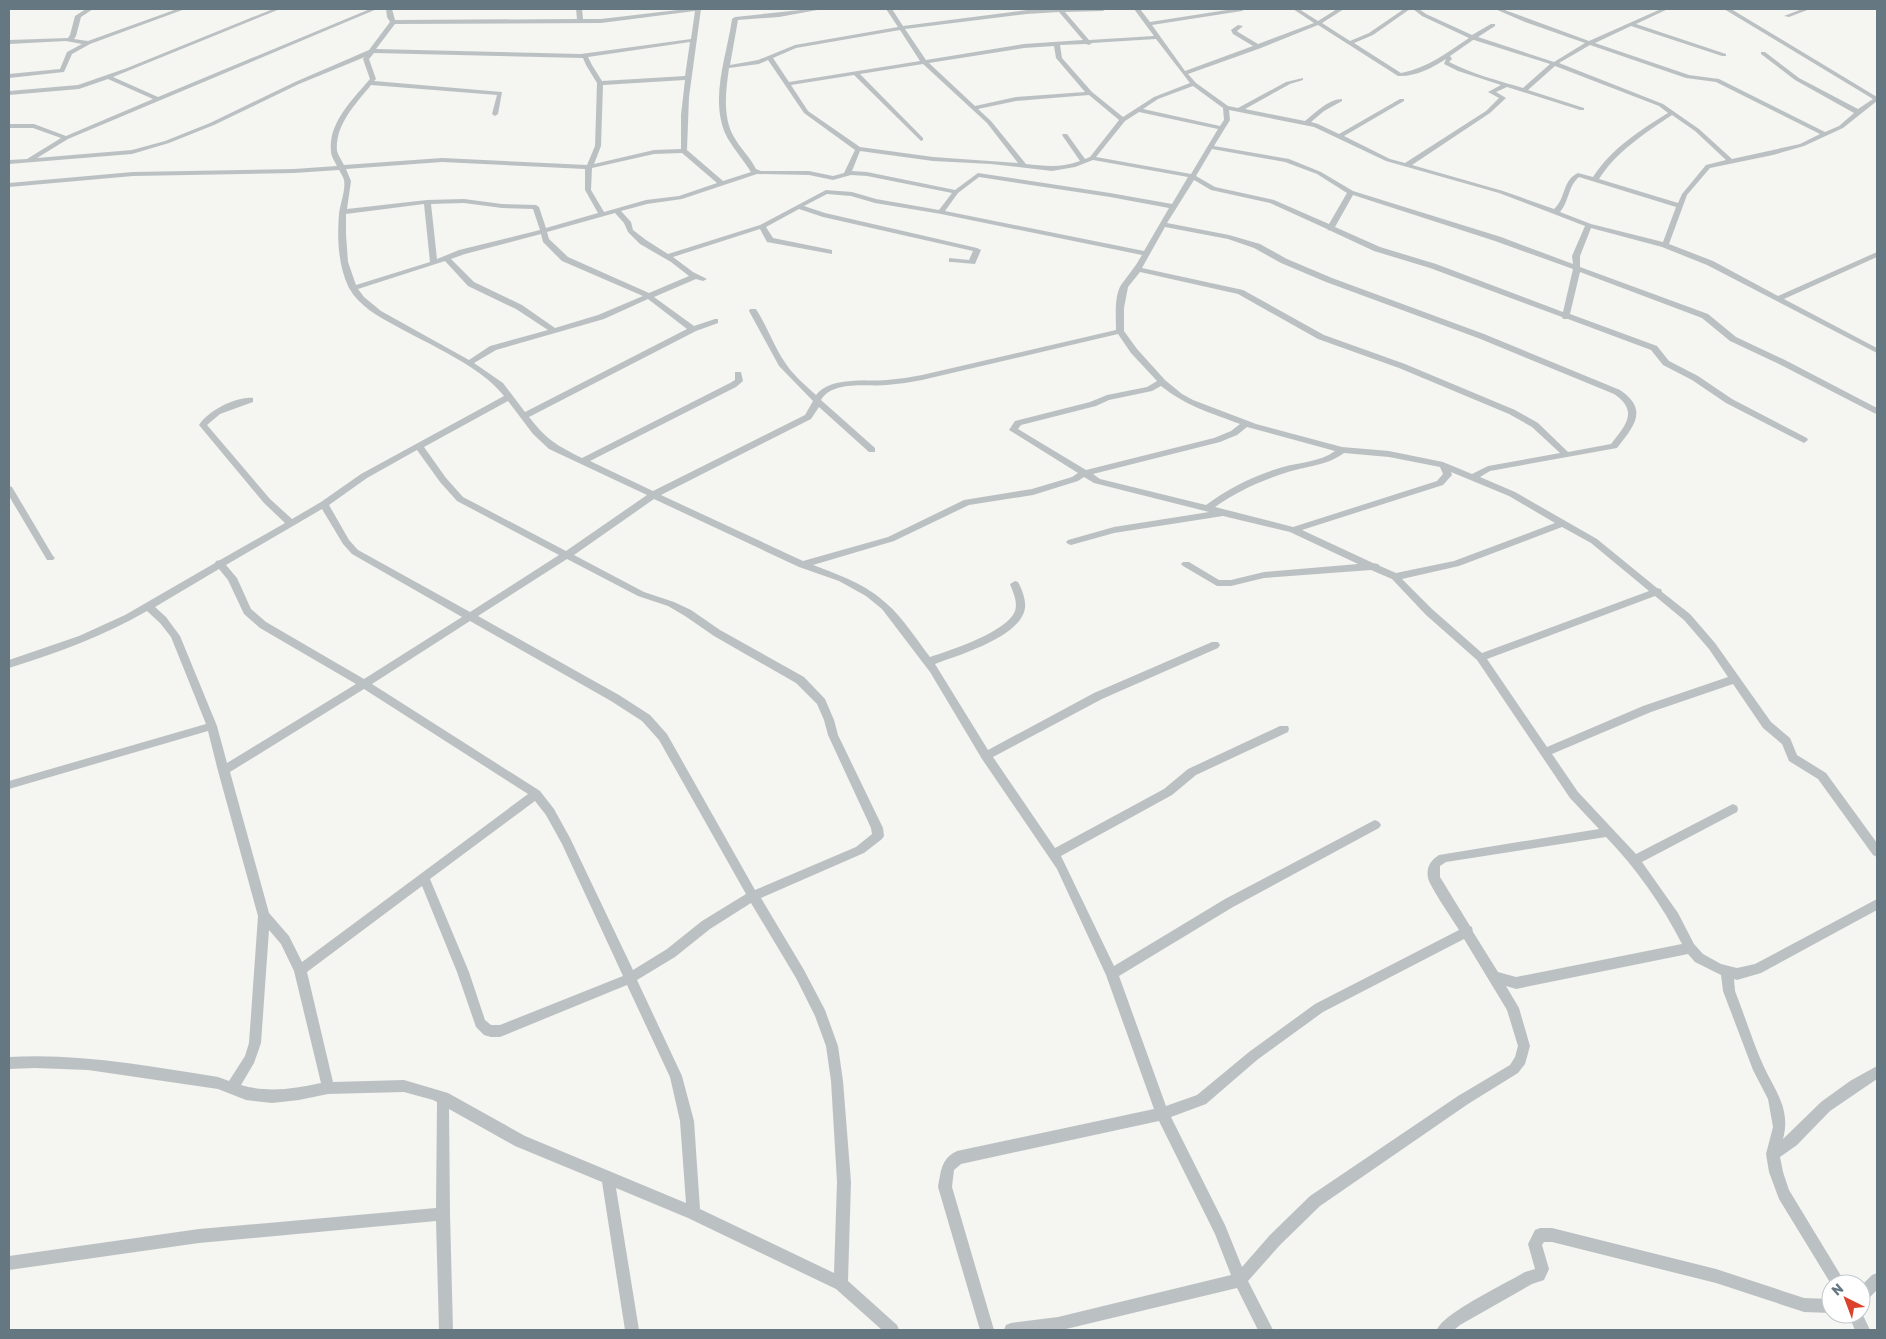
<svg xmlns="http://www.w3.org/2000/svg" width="1886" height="1339" font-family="Rubik,sans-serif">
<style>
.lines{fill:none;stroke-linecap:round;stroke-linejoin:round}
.street{fill:#bbc1c3;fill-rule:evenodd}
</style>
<rect width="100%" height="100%" fill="#f5f5f1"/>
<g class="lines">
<g class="street">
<polygon points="86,9 93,9 81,17 76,36 74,39 88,41 177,9 185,9 90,44 72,54 64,72 9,78 9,74 60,69 67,52 82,44 66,41 9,44 9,40 68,38 70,35 75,16"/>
<path d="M273,9H280L113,77L158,97L370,9H377L68,139L37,158L132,150L165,141L210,123L295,82L369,50L390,22L387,17L386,9H392L395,20L577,19L576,9H582L583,19H601L686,9H701L689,97L687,150L723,181L751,172C743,159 731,146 725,133C710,97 727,55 732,19L735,17L810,9H823L779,17L738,20L730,65L758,60L795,45L898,27L886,9H892L903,26L1027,10L1106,9L1103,11L1065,12L1089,40L1154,36L1134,9H1140L1150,22L1233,9H1245L1242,11L1152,25L1185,71L1253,46L1233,34L1231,30L1238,25L1243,26L1237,31L1238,32L1258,44L1314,23L1293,9H1299L1318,21L1337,9H1344L1322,23L1350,41L1369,33L1404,9H1410L1373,35L1354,43L1401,73C1427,68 1447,53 1469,38L1422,16L1413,9H1419L1426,14L1472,35L1491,24H1495V26L1478,37L1554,62L1585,43L1525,22L1495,9H1502L1589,41L1661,9H1668L1636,24L1726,54V56H1722L1631,26L1595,43L1689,75L1719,79L1825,132L1839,126L1854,113L1795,80L1761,54V52H1765L1799,78L1858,109L1873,99L1724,9H1731L1877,97V101L1843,128L1804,146L1773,155L1710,168L1687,195L1669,244L1713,261L1778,296L1877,252V257L1784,299L1877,348V353L1707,265L1662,247L1591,228L1580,256V267L1708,314L1736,337L1785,360L1877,408V414L1874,413L1779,364L1730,341L1702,318L1580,272L1570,314L1657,346L1669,361L1698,376L1732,399L1807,438L1808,440L1804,443L1726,403L1692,380L1663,365L1651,350L1568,319H1563L1562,317L1430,268L1374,251L1331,231L1328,230L1327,229L1270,203L1211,190L1194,180L1167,223L1229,235L1260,244L1287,259L1332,278L1484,334L1620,390C1649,410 1634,426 1617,448L1490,471L1480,477L1515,492L1597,539L1657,588L1661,589L1662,592L1690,614L1715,643L1771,722L1790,738L1797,755L1826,773L1877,843V857L1873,855L1818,779L1789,761L1782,744L1763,728L1733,684L1651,712L1552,754L1578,792L1636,854L1729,806L1733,804L1737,806L1738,809L1737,812L1642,862L1678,913L1694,944L1703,954L1721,964L1737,968L1755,964L1877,899V910L1761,973L1737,980L1734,979L1735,991C1745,1016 1753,1043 1764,1067C1776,1092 1791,1110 1783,1139L1821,1102L1850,1081L1877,1066V1079L1830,1111L1797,1145L1780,1157L1783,1172L1789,1190L1846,1284H1831L1779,1199L1769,1172L1766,1154L1773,1127L1768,1099L1753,1070L1723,991L1721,975L1695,962L1688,954L1516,989L1506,986L1519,1008L1530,1046L1525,1064L1518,1073L1468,1104L1320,1206L1280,1245L1248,1281L1273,1330H1258L1237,1288L1062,1330H1004L1006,1325L1011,1323L1058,1317L1231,1275L1215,1234L1159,1121L961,1164L954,1170L952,1187L994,1330H980L938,1187C941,1172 941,1158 957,1151L1154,1109L1106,975L1057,869L982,759L930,672L882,609L866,596L839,581L799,567L654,499L574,555L644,592L674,602L691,610L720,630L804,677L825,699L834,720L838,735L883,828L884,836L882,839L864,853L761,898L804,970L825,1010L838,1046L843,1081L851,1182L848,1281L897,1325L899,1330H882L836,1289L688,1218L616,1188L639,1330H625L602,1182L515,1146L449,1109L450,1214L453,1330H439L436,1221L199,1243L9,1270V1256L199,1229L436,1208L437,1102L433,1100L404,1092L328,1094L299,1100L272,1103L246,1100L218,1089L88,1070L35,1068L9,1069V1057C80,1053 148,1066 218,1077L229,1081L245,1056L249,1043L258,916L218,771L208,731L9,789V781L206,724L171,637L160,623L147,611C104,636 57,653 9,668V660L79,636L125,615L215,563L216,561L220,560L285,523L264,503L199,425C208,411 236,396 253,398V402L220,414L207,425L270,499L292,519L321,502L361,474L504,396C482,367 428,344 396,326C379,317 359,306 349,288C338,266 337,238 339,214C340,204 346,189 344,180C343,177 341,173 339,170L294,173L133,176L9,187V183L133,172L294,169L337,166C335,162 331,156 331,151C328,123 353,99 370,79L363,59L365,57L299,84L214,125L169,143L132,154L9,164V160L27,159L61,138L33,128H9V124H34L66,136L153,99L108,79L79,89L9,95V91L78,85L127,68ZM695,11L691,39L581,54L376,49L395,24L601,23ZM1059,12L1083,40L1024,44L926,60L905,29L1027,14ZM1318,25L1398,76C1415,77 1432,68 1446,59L1444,64L1458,71L1501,85L1488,92L1499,98L1486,111L1405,163L1390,159L1344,136L1404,101V99H1400L1339,134L1318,124L1311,122L1324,111L1342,101V99C1329,99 1315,113 1305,121L1245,109L1290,84L1303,80V78L1286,82L1238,108L1228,106L1196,83L1188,74L1261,48ZM900,30L920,61L789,82L773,58L796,48ZM1156,39L1190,83L1154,97L1123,117L1092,92L1062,58L1060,45L1086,44L1089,45L1092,43ZM1473,40H1474L1550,64L1523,88C1499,81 1473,74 1449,62L1452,59L1450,56ZM690,42L685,76L602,81L592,65L588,57ZM1590,45L1686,78L1716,82L1820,134L1800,144L1732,159L1699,129L1663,104L1559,63ZM1054,46L1056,58L1085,92L1016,97L975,106L929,63L1024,48ZM374,53L583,58L586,65L597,83L595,146L587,165L442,158L344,165C342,161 338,155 337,151C335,124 356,104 371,85L497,95L492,114L495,116L498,114L502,92L374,81L376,79L369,59ZM768,60L804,113L855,150L844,173L833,176L809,171H761L756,169C750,157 740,148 734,137C722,116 726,90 729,68L759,64ZM923,64L987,123L1018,163L933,157L860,147L808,111L791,85L854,75L921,141L923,140V138L860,74ZM1555,66L1659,106L1668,113C1639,131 1612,148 1593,177L1578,173C1562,180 1566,199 1554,209L1503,191L1412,165L1490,113L1506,98L1496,92L1507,87L1580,110H1584V108L1528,90ZM685,80L681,115V149L654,150L594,164L601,146L603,85ZM1193,86L1223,108L1224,120L1220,126L1143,109L1158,99ZM1089,95L1119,120L1090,157L1085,159L1067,134H1063L1062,135L1080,161C1062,168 1045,166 1026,164L991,121L978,109L1016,101ZM1229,110L1314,127L1386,161L1499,193L1585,226L1572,256L1573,264L1501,237L1353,191L1321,172L1289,159L1214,146L1230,120ZM1139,112L1218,129L1191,174L1096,157L1125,121ZM1672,115L1695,131L1726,160L1706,165L1682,194L1678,203L1599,179C1617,151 1644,134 1672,115ZM1212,149L1285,162L1317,174L1347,193L1329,224L1274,200L1215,187L1196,176ZM860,151L933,161L991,164L1052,171L1075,167L1093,160L1188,177L1172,204L1110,193L978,173L955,190L867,172L852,171ZM682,153L717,183L679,196L646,200L604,212L591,190L592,168L654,154ZM442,162L585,169V190L598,213L546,228L539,207L536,205L502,204L464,199L427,200L347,209L351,181L346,169ZM757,174L809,175L833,180L851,175L867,176L952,193L939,210L876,199L852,192L826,190L760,225L668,254L646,240L633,230L631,222L621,211L647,204L682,199ZM979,177L1110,197L1169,208L1144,251L945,211L958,193ZM1579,177L1676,207L1663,242L1591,224L1560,212C1569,202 1568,186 1579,177ZM827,194L851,196L875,203L941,214L1142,255C1136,266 1128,275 1121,285C1114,297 1116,316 1116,330L922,375C911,377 899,379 887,380C865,382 831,376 816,395C805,385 792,374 784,361C773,344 767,326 756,309H750L749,311L779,366L813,401L805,415L653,491L590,461L736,387L743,381L741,372H735V380L730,383L582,458C556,445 547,440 529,417L696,331L718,323V319H715L694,326L654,297L696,279L703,281L707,279L693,272L673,257L760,229L767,242L832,254V250L773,238L766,227L799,209L823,217L973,251L969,260L949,258V262H952L975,264L981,250L977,248L825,213L804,206ZM1353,195L1495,241L1573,269L1563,312L1436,264L1380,247L1335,227ZM464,203L502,208L533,209L540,230L459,250L437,259L431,204ZM424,204L430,262L356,285L348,262L346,234V214ZM615,213L624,223L628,232L640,244L671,262L689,276L649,293L568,257L549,239L547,232ZM1165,227L1228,239L1254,248L1281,263L1326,282L1478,338L1614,394C1639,411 1626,425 1611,444L1568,452L1538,423L1515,410L1405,364L1324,335L1243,290L1142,268ZM541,234L543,242L562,261L643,296L598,315L555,328L522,305L474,282L451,259L465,254ZM445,261L468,286L516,309L548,330L490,346L469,360L381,311L364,297L358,289ZM1140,272L1238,294L1318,339L1399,368L1509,414L1532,427L1560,453L1488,466L1472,474L1443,462L1389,451L1342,447L1256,424L1193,400L1182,394L1165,380L1137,349L1124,331V308L1128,287ZM648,299L687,329L525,412L503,383L474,363L496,350L604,319ZM1118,334L1131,353L1157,381L1147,387L1107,395L1090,402L1015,421L1009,430L1078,473L1072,477L1032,489L964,500L888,537L803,561L661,495L811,419L819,407L869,452H875V448L821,400C833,380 868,387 887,385C899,384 911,382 922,380ZM1161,386C1186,406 1211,413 1240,424L1231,431L1214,438L1086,470L1018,429L1021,425L1096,406L1109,400L1152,391ZM508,401L533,434L549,449L647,495L566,551L463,497L446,478L424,447ZM1247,427L1335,451C1320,462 1301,462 1283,467C1255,475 1229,488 1206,505L1100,479L1093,474L1220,442L1237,435ZM417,450L440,482L457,501L559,555L470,612L358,550L349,540L329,505L367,478ZM1344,453L1389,457L1440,467L1443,474L1437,481L1293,527L1215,507C1236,492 1260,481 1285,473C1305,466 1327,466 1344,453ZM1451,472L1509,496L1555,523L1454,561L1396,573L1380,566L1378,564L1373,563L1302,530L1443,485L1452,475ZM1084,477L1094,483L1209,512L1114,527L1068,540L1066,542L1068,544L1071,545L1114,533L1223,516L1290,532L1358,564L1264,572L1231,580H1219L1189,562H1183L1181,564L1183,566L1217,586H1231L1264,578L1371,570L1392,579L1426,615L1477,660L1570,798L1599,829L1439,855C1431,860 1426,867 1428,878C1430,887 1453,920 1459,930L1315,1004L1249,1052L1197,1095L1166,1106L1119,976L1233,907L1379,828L1381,825L1379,822L1375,820L1371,822L1225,899L1114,966L1061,856L1172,795L1196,775L1288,732L1289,729L1288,726H1280L1188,769L1164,789L1055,848L993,757L1102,699L1218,648L1220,645L1218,642H1212L1094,693L988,750L935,664C959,655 1021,637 1025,608C1026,600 1022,589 1018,582L1015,581L1010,584C1013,592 1018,602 1015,611C1007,632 951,650 930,657C917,640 903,618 887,604C866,584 839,575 813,565L894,541L969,505L1033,495L1078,481ZM322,509L343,544L352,554L462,617L364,679L266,622L251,609L237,578L226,565ZM1562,527L1591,543L1649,591L1482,653L1432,609L1402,579L1459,566ZM567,559L638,596L668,606L685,616L714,636L796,683L817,704L824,720L828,735L871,828L872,834L856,847L755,890L667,734L650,715L619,695L478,616ZM219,569L228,580L244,614L260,628L356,684L227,763L217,726L180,636L166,617L155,607ZM1655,596L1684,620L1709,649L1728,677L1643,706L1547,747L1487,659ZM470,621L611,701L642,721L659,740L746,894L702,921L667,949L633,970L570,838L554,809L540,791L372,684ZM364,689L528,794L302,962L289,936L269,913L230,772ZM535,801L546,815L562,844L623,976L500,1025H491L485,1020L469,972L430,879ZM1606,837C1637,869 1662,905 1682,944L1516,977L1498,972L1473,932L1472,927L1470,926L1440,877V866L1446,862ZM422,886L457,972L476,1027L484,1035L491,1037H500L627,985L670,1077L680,1121L686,1203L525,1136L448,1093L404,1080L333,1082L307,972ZM751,903L796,978L815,1016L826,1046L831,1081L837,1182L834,1273L700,1209L694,1121L682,1076L637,980L675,957L710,929ZM269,930L281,944L294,971L321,1083C294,1089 267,1093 241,1085L254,1063L261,1043ZM1464,939L1507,1010L1518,1046L1515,1057L1510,1065L1458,1096L1310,1196L1270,1235L1242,1267L1225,1225L1171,1117L1206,1104L1257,1060L1323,1012Z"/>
<polygon points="1802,9 1810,9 1789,17 1784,16"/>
<polygon points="9,486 12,487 53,556 55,558 53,560 47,560 9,496"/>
<path d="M1540,1228H1552L1716,1269L1804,1298L1831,1299V1313L1804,1312L1716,1283L1552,1242H1544L1542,1245L1549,1269L1544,1280L1532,1284L1460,1325L1454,1330H1437C1443,1313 1507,1283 1525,1272L1535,1269L1528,1244L1535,1230Z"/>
<polygon points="1877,1273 1877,1290 1866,1301 1861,1303 1861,1286 1872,1275"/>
<polygon points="1861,1311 1870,1330 1855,1330 1848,1314 1861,1314"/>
</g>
</g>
<rect width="1886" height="1339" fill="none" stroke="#657881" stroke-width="20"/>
<g transform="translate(1846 1299) rotate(318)"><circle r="24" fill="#ffffff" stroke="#c1c9cd"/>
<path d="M0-4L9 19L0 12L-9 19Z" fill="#db412b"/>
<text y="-8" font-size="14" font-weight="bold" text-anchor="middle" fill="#657881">N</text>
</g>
</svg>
